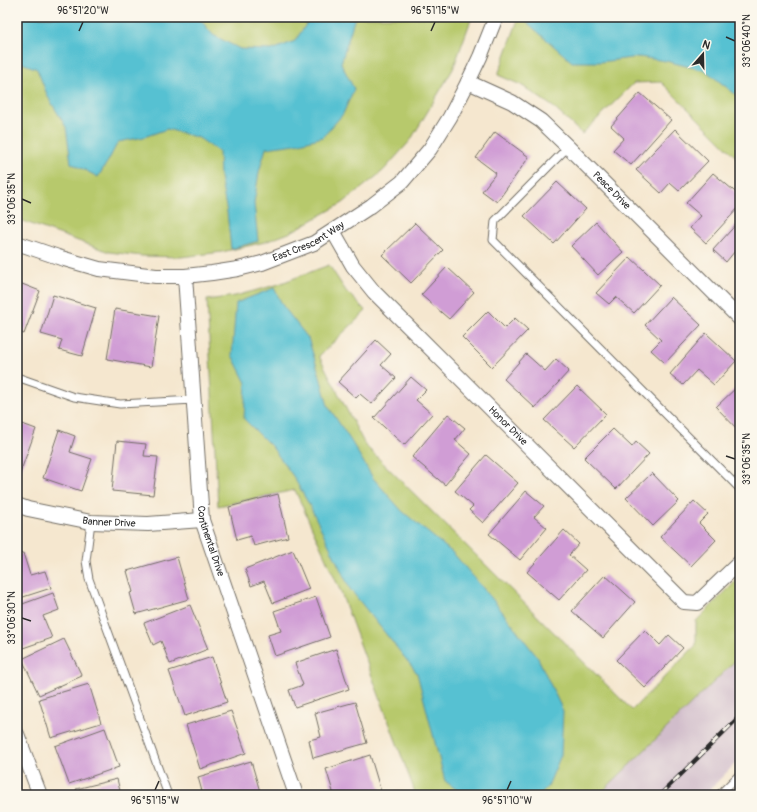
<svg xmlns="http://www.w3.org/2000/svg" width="757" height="812" font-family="Pangolin,sans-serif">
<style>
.industrial{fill:#d1bdcb}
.green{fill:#b7c96c;stroke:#717a4c}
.water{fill:#56c1d2;stroke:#40767e}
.building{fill:#d09dd5}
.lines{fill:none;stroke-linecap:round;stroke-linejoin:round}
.lane-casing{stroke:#726d64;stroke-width:9}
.street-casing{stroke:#726d64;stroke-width:16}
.lane{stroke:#fff;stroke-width:7}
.street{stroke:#fff;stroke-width:14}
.rail-casing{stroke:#2b2b2b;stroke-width:4.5}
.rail{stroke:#fbf7ec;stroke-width:3;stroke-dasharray:9;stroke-linecap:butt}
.ticks{fill:none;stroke:#2b2b2b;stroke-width:1.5}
.labels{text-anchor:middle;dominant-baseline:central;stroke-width:4;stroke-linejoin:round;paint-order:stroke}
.street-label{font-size:10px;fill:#2b2b2b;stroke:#fbf7ec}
.neatline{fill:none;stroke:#2b2b2b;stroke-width:1.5}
.ticks-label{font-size:10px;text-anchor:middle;fill:#2b2b2b}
</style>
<rect width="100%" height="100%" fill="#fbf7ec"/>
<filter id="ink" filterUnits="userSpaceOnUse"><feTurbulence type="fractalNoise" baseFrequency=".025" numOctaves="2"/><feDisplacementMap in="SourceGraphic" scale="8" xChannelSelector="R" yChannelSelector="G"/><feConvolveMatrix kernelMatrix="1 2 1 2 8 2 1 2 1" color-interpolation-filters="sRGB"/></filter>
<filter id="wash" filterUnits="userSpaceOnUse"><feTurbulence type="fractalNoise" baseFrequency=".012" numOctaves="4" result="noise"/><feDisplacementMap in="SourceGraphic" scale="16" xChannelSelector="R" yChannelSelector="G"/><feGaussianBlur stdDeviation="0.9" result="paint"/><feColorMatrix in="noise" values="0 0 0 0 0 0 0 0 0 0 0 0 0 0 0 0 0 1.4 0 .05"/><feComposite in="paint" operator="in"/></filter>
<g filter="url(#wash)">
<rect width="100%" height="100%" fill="#f5e7cf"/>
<polygon class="industrial" points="740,656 740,759 704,795 599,795"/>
<g class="green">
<polygon points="17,17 472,17 453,69 410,141 383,171 343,203 289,233 265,242 222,252 181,257 142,256 109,252 17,219"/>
<polygon points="519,17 740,17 740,161 661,82 634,83 582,134 552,106 521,85 498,75"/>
<polygon points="329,265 346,291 366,311 319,356 365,445 632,710 696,645 696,621 740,577 740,656 599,795 416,795 340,590 295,490 218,506 207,300 235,296 276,285"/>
</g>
<g class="water">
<polygon points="17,17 198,17 213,35 240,49 272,50 295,41 311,17 355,17 341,63 354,89 343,114 323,137 296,144 266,148 259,172 254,203 258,241 231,249 227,212 220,177 219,152 199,138 167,129 144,137 118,142 108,161 98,177 71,163 66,127 48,97 37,69 17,61"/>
<polygon points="524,17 740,17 740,100 735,94 706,71 666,61 639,57 600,62 572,62 523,19"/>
<polygon points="274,288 283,306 308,338 319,373 328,406 351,441 373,478 402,511 454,554 494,601 538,658 563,711 561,755 548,786 539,795 464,795 445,781 417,673 350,589 310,506 293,476 272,447 244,419 246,383 232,355 236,303"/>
</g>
<g id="blocks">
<g class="building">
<polygon points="640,93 671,120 631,165 613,150 624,138 611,126"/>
<polygon points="675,129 708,161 679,191 670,183 661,193 636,170"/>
<polygon points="495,132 529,157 497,202 482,191 496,173 476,158"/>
<polygon points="713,173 740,196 740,206 706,243 690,228 701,216 686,203"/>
<polygon points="557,182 586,209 554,244 524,216"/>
<polygon points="740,220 740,256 735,251 726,262 713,250"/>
<polygon points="596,222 623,252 598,275 571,246"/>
<polygon points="415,223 443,250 411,283 382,255"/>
<polygon points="630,257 660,285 634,313 616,297 609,304 596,293"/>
<polygon points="447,267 474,292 449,319 421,295"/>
<polygon points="17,282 40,291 24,334 17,331"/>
<polygon points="53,295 96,308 82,356 59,350 62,340 41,334"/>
<polygon points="671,297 701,325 665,363 651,350 661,340 645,325"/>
<polygon points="115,309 159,316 151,367 107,359"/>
<polygon points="488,311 505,328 515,318 528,330 492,367 462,337"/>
<polygon points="706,333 736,361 714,385 697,370 683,385 670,374"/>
<polygon points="376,340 391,354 381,365 396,378 372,404 360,394 356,398 338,382"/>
<polygon points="526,354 545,371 556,359 569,371 535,408 504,379"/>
<polygon points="411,377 426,390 416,400 432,414 404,445 374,418"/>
<polygon points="740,384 740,432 716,407"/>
<polygon points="577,386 606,414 574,447 544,420"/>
<polygon points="448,414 465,428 455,440 471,454 445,485 412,457"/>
<polygon points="17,422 36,429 20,473 17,472"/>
<polygon points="613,429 632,447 636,442 649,454 616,489 584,458"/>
<polygon points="59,430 75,436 70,452 92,459 81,491 43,478"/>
<polygon points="117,441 146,444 144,456 158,457 153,495 112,491"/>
<polygon points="486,455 518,483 483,523 469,510 473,506 455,491"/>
<polygon points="652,473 679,501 653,526 626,498"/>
<polygon points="526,491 544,506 534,517 547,528 520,560 489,534"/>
<polygon points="278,494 288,537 254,546 251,536 237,540 229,507"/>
<polygon points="694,501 708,514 699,523 716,540 691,566 660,537"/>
<polygon points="564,530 579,544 569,555 586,570 559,600 527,572"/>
<polygon points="293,550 309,589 273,603 264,581 251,586 245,569"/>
<polygon points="23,553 30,575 45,571 51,588 17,599 17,555"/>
<polygon points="177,557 189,599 136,614 130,593 133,592 127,571"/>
<polygon points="605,575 635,602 603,638 572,611"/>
<polygon points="53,593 59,610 43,616 52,638 20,649 17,640 17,606"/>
<polygon points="316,597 330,637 275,656 268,635 281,631 274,611"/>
<polygon points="190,605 208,649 170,664 161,641 153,645 144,623"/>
<polygon points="645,630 660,645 669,635 683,648 645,688 616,660"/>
<polygon points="64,639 82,676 39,695 22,659"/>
<polygon points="336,649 349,689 295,707 289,690 303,685 295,663"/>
<polygon points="212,657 227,702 185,716 169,671"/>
<polygon points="89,684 101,723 51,738 39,699"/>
<polygon points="355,702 367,743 313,758 309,740 321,737 315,713"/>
<polygon points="231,711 246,753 200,769 186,725"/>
<polygon points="105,728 119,767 69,784 55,746"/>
<polygon points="370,755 382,795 334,795 326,769"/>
<polygon points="251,761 261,795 203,795 198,777"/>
<polygon points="117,779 121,795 78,795 76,789"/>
</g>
</g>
</g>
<g filter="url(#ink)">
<use href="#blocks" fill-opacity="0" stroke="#726d64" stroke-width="1"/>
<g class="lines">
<g class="lane-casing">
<g id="lane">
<polyline points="568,147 495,221 493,240 740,489"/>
<polyline points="17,377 74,397 120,404 194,400"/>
<polyline points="91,522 86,561 89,579 168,795"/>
<polyline points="719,795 740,774"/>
</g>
</g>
<g class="street-casing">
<g id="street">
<path id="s1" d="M468,82L512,102L541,121L568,147L740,319"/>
<path id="s2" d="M333,231L353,266L374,292L684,602L697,603L740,562"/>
<path id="s3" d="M17,243L61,258L99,269L156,276H185L212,273L238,269L262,263L314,243L371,206L402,182L430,149L450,117L468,82L480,57L496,17"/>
<path id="s4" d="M185,276L202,520L296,795"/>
<path id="s5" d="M17,505L28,509L91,522L148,524L202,520"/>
<polyline points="17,734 40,795"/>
</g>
</g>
<use href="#lane" class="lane"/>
<use href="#street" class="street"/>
<g class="rail-casing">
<polyline id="rail" points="660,795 740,716"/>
</g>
<use href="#rail" class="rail"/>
</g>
</g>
<path class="ticks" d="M79,31L83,22M431,31L435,22M726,37L735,41M22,199L31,203M726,456L735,459M22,618L31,621M155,790L159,781M507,790L511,781"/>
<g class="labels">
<g class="street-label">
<text stroke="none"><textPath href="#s1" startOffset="182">Peace Drive</textPath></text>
<text stroke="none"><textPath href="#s3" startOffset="302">East Crescent Way</textPath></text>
<text stroke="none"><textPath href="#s2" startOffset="263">Honor Drive</textPath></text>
<text stroke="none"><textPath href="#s5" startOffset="94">Banner Drive</textPath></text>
<text stroke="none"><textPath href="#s4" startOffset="267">Continental Drive</textPath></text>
</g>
</g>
<rect width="757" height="812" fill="none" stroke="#fbf7ec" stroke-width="44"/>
<g transform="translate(703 54) rotate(20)" stroke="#fbf7ec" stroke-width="3" paint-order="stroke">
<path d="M0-3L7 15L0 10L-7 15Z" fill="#2b2b2b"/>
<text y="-6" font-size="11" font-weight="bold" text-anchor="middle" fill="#2b2b2b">N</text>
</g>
<rect x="22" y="22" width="713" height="768" class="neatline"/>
<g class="ticks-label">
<text x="83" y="14">96°51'20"W</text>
<text x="435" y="14">96°51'15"W</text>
<text transform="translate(746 41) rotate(-90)" y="4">33°06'40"N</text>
<text transform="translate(11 199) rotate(-90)" y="4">33°06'35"N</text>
<text transform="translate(746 459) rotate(-90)" y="4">33°06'35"N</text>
<text transform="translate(11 618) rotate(-90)" y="4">33°06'30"N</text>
<text x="155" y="804">96°51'15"W</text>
<text x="507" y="804">96°51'10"W</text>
</g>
</svg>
